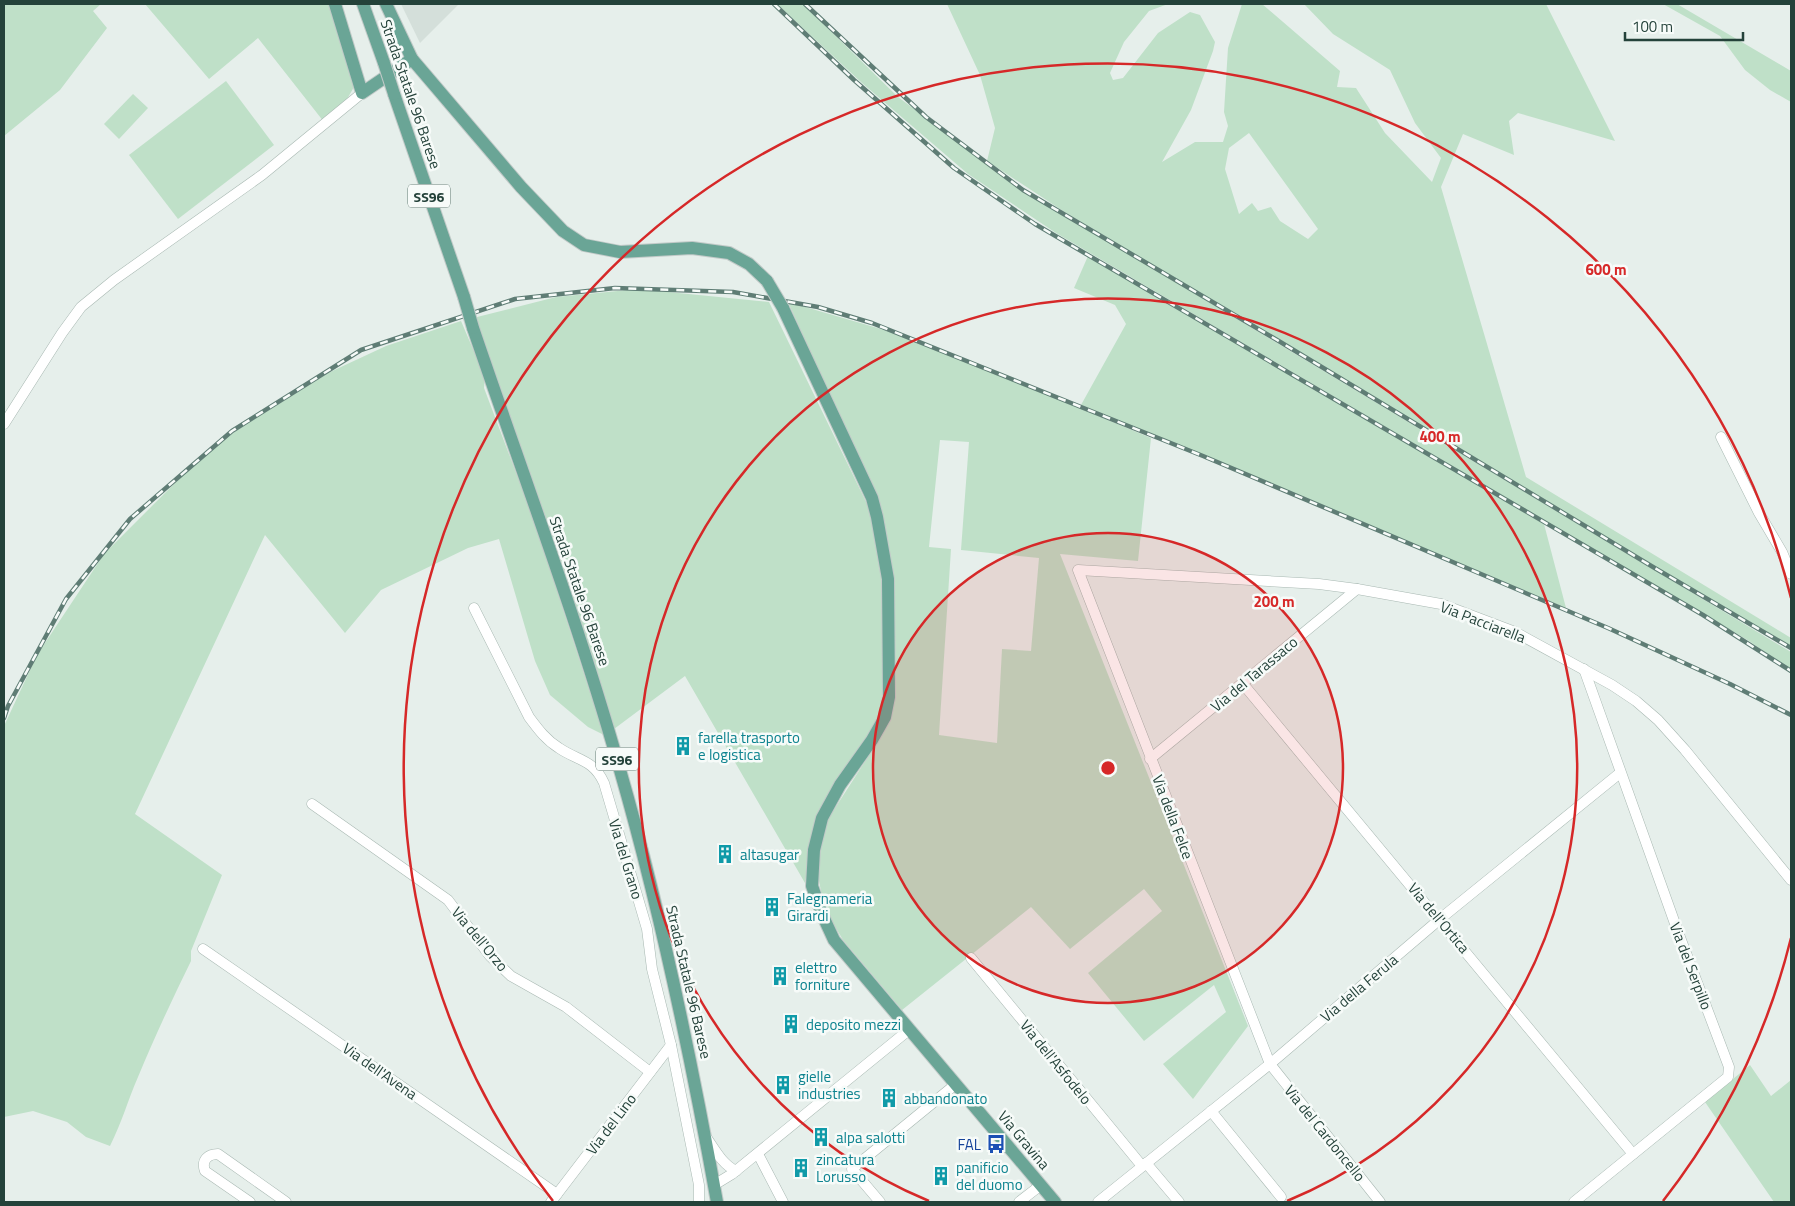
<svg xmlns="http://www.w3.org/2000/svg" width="1795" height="1206" font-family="'Titillium Web',sans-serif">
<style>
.built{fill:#d4dfda}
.green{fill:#bfe0c8;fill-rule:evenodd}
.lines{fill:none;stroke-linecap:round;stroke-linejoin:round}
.minor-casing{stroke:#a8b8b2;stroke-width:11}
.major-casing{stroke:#c2cac8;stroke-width:14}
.minor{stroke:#fff;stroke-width:10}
.major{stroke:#6aa596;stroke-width:12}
.rail-casing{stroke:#5f7d75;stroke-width:4.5}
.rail{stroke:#f7fbf9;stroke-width:2.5;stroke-dasharray:8;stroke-linecap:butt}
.major-bridge-casing{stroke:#c2cac8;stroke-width:14;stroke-linecap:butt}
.major-bridge{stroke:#6aa596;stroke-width:12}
.ring{fill:none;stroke:#d62828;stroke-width:2.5}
.labels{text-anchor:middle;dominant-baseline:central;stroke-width:5;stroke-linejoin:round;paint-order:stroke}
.shield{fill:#f7fbf9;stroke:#637a73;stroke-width:1}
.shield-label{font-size:14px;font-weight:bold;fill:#24423a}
.street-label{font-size:15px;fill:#24423a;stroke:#f7fbf9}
.culture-label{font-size:15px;fill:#0d838f;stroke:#f7fbf9;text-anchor:start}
.transit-label{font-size:15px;fill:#164399;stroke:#f7fbf9;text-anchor:end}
.centre{fill:#d62828;stroke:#f7fbf9;stroke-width:2.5}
.ring-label{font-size:15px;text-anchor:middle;font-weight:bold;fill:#d62828;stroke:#f7fbf9;stroke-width:5;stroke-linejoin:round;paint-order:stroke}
</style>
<rect width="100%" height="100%" fill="#e6efeb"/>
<polygon class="built" points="401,4 459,4 420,43"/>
<g class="green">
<polygon points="4,4 101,4 93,11 107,28 60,90 4,136"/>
<polygon points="145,4 329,4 354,87 343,106 324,122 258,38 209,79"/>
<polygon points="777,4 803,4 898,97 1031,195 1791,652 1791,670 1749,641 1056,233 968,174 862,83"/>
<path d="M947,4H1168L1149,11L1124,42L1110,73L1113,80L1123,78L1158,33L1190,12L1200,15L1215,42L1213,51L1191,110L1162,162L1195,142H1223L1228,126L1224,112L1228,48L1242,4H1262L1340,71L1337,87L1356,88L1385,133L1432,182L1441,158L1415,123L1390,70L1333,34L1304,4H1546L1615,141L1518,113L1509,121L1514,155L1463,134L1441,187L1526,477L1791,638V648L1063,211L987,161L995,128L980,75ZM1249,133L1318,229L1308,239L1280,221L1271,207L1258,211L1252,203L1239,214L1225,169L1229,148Z"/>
<polygon points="1663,4 1677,4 1791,71 1791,102 1770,90 1745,70 1720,36"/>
<polygon points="226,81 274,145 178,219 129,155"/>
<polygon points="133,94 148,108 119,139 104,124"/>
<polygon points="1088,256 1544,524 1566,608 1081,405 1126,324 1115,305 1074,288"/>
<polygon points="638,289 769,302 870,510 883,588 884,681 883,700 877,722 816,818 805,883 685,676 614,729 473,318 556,297"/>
<path d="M788,302L912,338L1151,438L1138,561L1060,554L1248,1026L1193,1099L1163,1064L1226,1012L1214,985L1144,1041L1088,973L1162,911L1144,889L1070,949L1031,907L902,1010L843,940L830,918L822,896L818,876V859L828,819L875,746L894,698L876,498ZM940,440L969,442L961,550L1039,558L1031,651L1002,649L997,743L939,735L951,549L929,547Z"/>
<path d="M461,321L485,377L484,388L534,520L604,735L588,727L550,695L535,661L499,539L468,548L381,590L345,633L265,535L135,814L222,875L191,951V961C172,1000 154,1038 138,1077C128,1100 122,1122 110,1146L86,1137L67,1122L33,1111L4,1117V726L37,655L104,554L197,461L237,430L328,373L386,346Z"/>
<polygon points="1750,1065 1771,1096 1791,1080 1791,1202 1774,1202 1705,1102"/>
</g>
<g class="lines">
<g class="minor-casing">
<g id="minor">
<polyline points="4,424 62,333 81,307 114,280 262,175 362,93"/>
<polyline points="1721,437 1759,513 1782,552 1791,574"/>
<path d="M474,608L529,717C538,729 546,740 559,748C578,761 593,759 604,783L647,929L652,969L671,1045L699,1185V1202"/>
<polyline points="1243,684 1633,1154"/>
<polyline points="1150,759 1357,589"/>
<polyline points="312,804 448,900 490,956 511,976 566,1007 650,1072"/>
<polyline points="203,949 557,1194"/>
<polyline points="971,958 1142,1166"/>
<polyline points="1211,1111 1281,1197"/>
<path d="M706,1137C715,1150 722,1164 736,1171"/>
<polyline points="758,1154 783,1202"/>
<polyline points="1146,1163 1179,1202"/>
<polyline points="714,1185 732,1174 910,1029"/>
<path d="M250,1202L205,1171C201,1160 208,1154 218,1154L286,1202"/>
<polyline points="551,1202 671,1045"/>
<polyline points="880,1202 852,1169 956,1084"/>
<polyline points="1019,1202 1041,1185"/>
<polyline points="1098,1202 1270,1064 1440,919 1620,773"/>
<polyline points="1380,1202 1270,1064 1078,570 1319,584 1357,589 1441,604 1515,632 1612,685 1636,701 1658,720 1685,750 1791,880"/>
<polyline points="1574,1202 1728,1077 1729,1067 1678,932 1584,669"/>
</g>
</g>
<g class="major-casing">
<g id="major">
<polyline points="335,4 362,93 412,59"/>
<polyline points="363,4 384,63"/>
<polyline points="386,4 412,59 521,187 563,231 584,245 620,252 692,248 729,253 749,264 767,281"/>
<polyline points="394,94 464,297"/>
<polyline points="783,308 872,498 877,517 888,579 889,697 885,717 872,740 840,785 822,818 814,850 812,886 822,914 834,940 1055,1202"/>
<path d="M473,328C523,475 578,621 620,770C661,912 691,1057 717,1202"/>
</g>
</g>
<use href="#minor" class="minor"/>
<use href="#major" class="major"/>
<g class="rail-casing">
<g id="rail">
<polyline points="774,4 854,80 954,168 1035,224 1703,615 1791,671"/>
<polyline points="805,4 926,117 1023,190 1277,340 1653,567 1791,648"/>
<polyline points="4,718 8,706 66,599 130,519 232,431 361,350 515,299 615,288 733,292 818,307 872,323 1203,456 1608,628 1730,684 1791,715"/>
</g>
</g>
<use href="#rail" class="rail"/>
<g class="major-bridge-casing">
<g id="major-bridge">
<polyline points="384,63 394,94"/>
<polyline points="767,281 783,308"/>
<polyline points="464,297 473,328"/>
</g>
</g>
<use href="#major-bridge" class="major-bridge"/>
</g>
<circle cx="1108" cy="768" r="235" fill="#d62828" fill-opacity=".12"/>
<g class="ring">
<circle cx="1108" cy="768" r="235"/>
<path d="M929 1201A469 469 0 1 1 1287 1201"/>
<path d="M1791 938A704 704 0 0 1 1663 1201M553 1201A704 704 0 1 1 1791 598"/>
</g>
<defs>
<g id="building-bare" transform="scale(1.5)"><path d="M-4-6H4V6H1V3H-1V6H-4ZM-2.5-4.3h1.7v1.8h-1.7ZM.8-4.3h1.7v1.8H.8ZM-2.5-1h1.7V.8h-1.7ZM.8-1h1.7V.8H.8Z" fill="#0f9aa8" stroke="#f7fbf9" stroke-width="2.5" paint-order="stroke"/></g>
<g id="bus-bare" transform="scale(1.5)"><path d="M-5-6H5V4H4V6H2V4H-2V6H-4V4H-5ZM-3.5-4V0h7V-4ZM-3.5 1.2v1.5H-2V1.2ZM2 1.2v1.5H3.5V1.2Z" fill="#1a4fb4" stroke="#f7fbf9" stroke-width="2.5" paint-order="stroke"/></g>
</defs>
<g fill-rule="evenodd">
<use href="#building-bare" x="683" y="746"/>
<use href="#building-bare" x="725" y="854"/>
<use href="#building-bare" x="772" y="907"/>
<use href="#building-bare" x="780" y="976"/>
<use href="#building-bare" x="791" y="1024"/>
<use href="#building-bare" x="783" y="1085"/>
<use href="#building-bare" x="889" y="1098"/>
<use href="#building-bare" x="821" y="1137"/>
<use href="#bus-bare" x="996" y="1144"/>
<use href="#building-bare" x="801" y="1168"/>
<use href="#building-bare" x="941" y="1176"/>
</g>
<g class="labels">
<g class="shield">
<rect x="408" y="184.5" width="42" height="23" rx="4"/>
<rect x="596" y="747.5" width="42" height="23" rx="4"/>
</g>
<g class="shield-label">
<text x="429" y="196">SS96</text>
<text x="617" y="759">SS96</text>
</g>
<g class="street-label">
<text transform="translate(411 94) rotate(71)">Strada Statale 96 Barese</text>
<text transform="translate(580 591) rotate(71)">Strada Statale 96 Barese</text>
<text transform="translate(1483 622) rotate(21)">Via Pacciarella</text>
<text transform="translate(1254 674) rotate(-40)">Via del Tarassaco</text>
<text transform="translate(1173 817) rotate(69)">Via della Felce</text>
<text transform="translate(626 859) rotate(73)">Via del Grano</text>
<text transform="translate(1439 918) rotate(50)">Via dell'Ortica</text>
<text transform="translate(480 939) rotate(50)">Via dell'Orzo</text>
<text transform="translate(1691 966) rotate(69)">Via del Serpillo</text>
<text transform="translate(689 982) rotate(77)">Strada Statale 96 Barese</text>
<text transform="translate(1359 988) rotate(-40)">Via della Ferula</text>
<text transform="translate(1056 1062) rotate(51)">Via dell'Asfodelo</text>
<text transform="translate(380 1071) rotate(35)">Via dell'Avena</text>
<text transform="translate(611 1124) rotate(-53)">Via del Lino</text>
<text transform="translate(1325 1133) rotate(51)">Via del Cardoncello</text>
<text transform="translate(1024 1140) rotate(50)">Via Gravina</text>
</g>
<g class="culture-label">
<text x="698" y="737">farella trasporto<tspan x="698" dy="17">e logistica</tspan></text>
<text x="740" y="854">altasugar</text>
<text x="787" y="898">Falegnameria<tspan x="787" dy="17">Girardi</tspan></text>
<text x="795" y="967">elettro<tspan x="795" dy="17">forniture</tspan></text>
<text x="806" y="1024">deposito mezzi</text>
<text x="798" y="1076">gielle<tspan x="798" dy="17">industries</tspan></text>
<text x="904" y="1098">abbandonato</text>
<text x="836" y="1137">alpa salotti</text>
<text x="816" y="1159">zincatura<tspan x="816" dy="17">Lorusso</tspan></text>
<text x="956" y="1167">panificio<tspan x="956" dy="17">del duomo</tspan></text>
</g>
<g class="transit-label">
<text x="981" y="1144">FAL</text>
</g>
</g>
<circle cx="1108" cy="768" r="8" class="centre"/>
<g class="ring-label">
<text x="1606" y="275">600 m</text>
<text x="1440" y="442">400 m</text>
<text x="1274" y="607">200 m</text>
</g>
<rect width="1795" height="1206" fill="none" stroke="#24423a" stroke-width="10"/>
<path d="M1625 32v8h118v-8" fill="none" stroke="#24423a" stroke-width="2.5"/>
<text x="1632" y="32" font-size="15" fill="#24423a" stroke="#f7fbf9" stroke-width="4" paint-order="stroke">100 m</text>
</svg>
